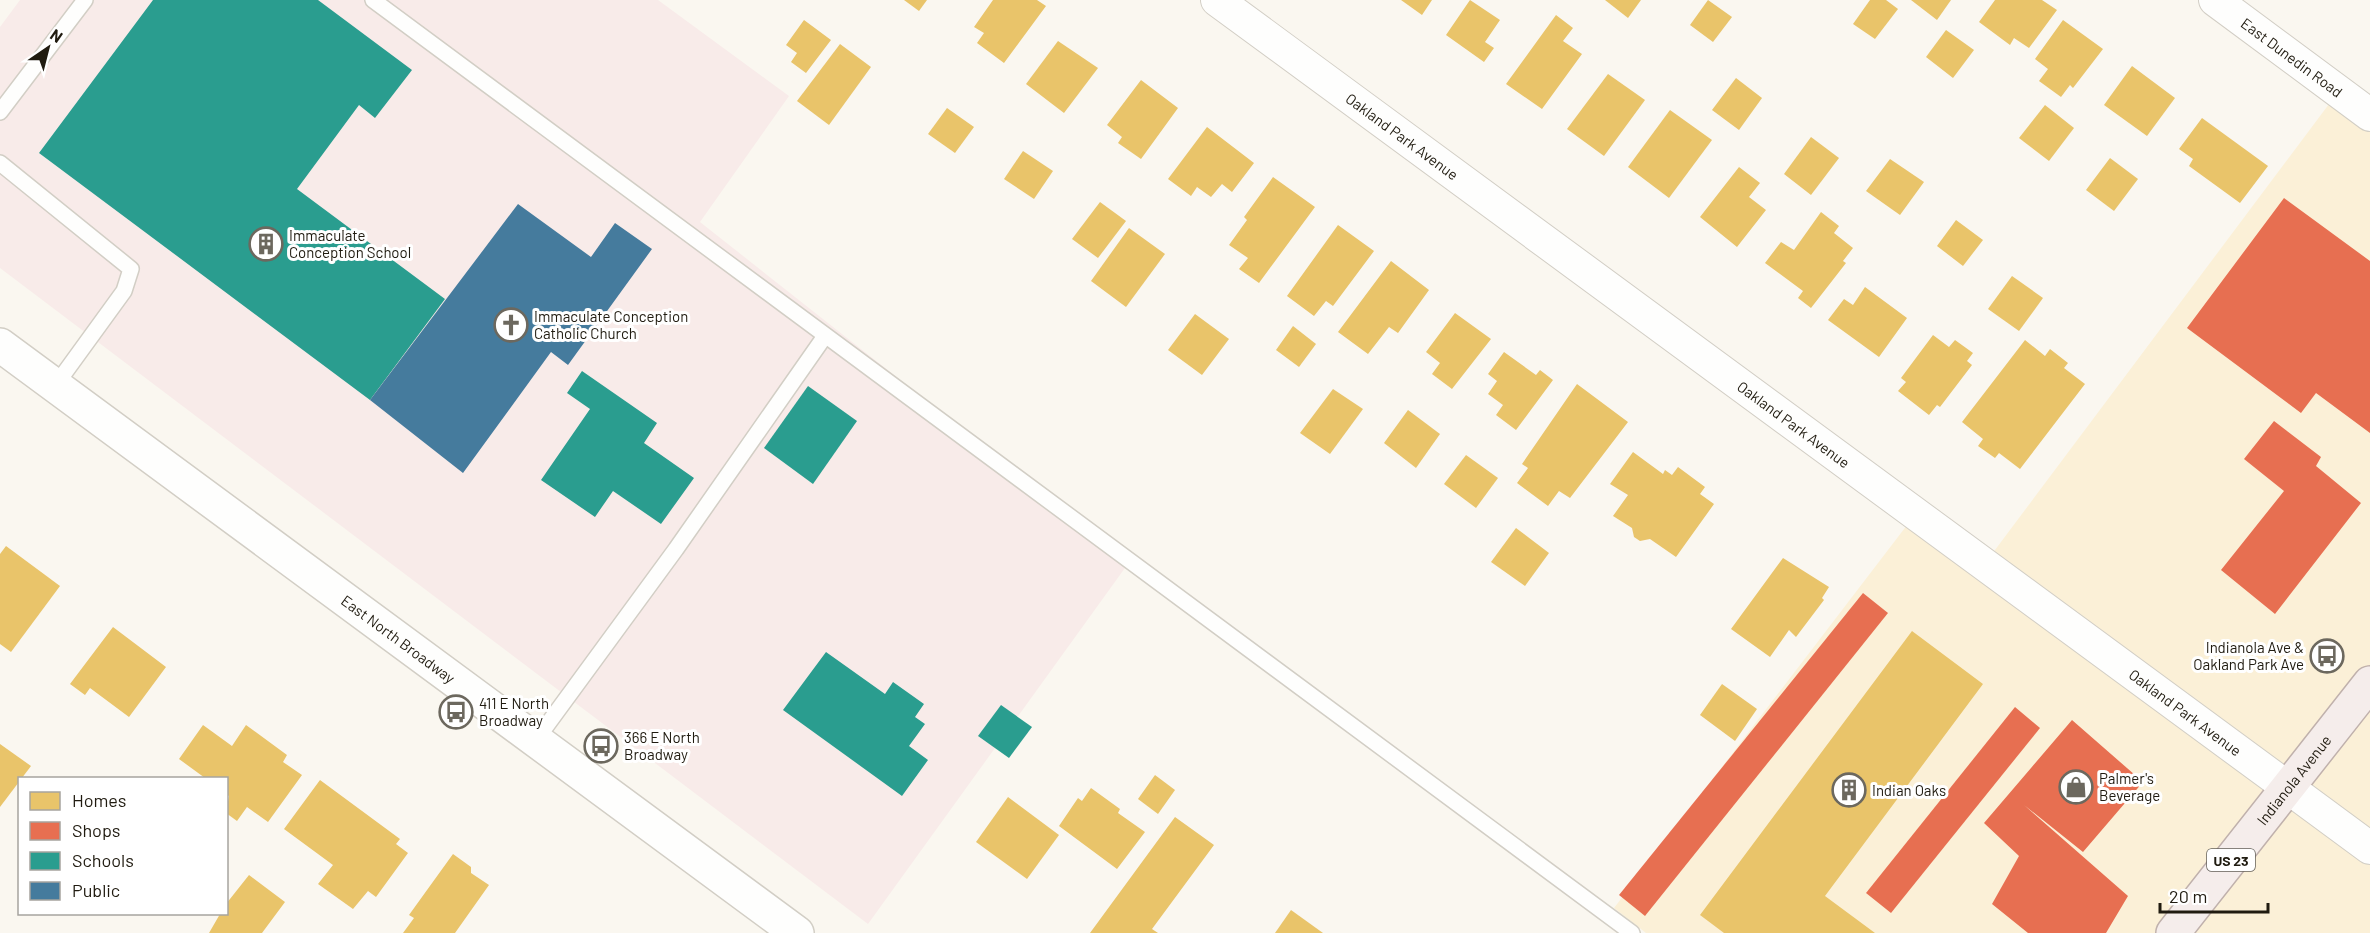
<svg xmlns="http://www.w3.org/2000/svg" width="2370" height="933" font-family="Barlow,sans-serif">
<style>
.built{fill:#fbf0d7}
.education{fill:#f8ebe9}
.homes{fill:#e9c46a}
.shops{fill:#e76f51}
.schools{fill:#2a9d8f}
.public{fill:#457b9d}
.lines{fill:none;stroke-linecap:round;stroke-linejoin:round}
.service-casing{stroke:#d2cec5;stroke-width:18}
.minor-casing{stroke:#d2cec5;stroke-width:34}
.secondary-casing{stroke:#d2cec5;stroke-width:36}
.primary-casing{stroke:#c0b1ac;stroke-width:36}
.service{stroke:#fefefd;stroke-width:15}
.minor{stroke:#fefefd;stroke-width:32}
.secondary{stroke:#fefefd;stroke-width:33}
.primary{stroke:#f5edeb;stroke-width:33}
.labels{text-anchor:middle;dominant-baseline:central;stroke-width:6;stroke-linejoin:round;paint-order:stroke}
.shield{fill:#fff;stroke:#635f58;stroke-width:1.5}
.shield-label{font-size:14px;font-weight:bold;fill:#201b10}
.street-label{font-size:15px;fill:#201b10;stroke:#fff}
.poi-label{font-size:15px;fill:#201b10;stroke:#fff;text-anchor:start}
</style>
<rect width="100%" height="100%" fill="#faf7f0"/>
<polygon class="built" points="2338,92 2370,115 2370,933 1646,933 1614,908 1914,516 1986,562"/>
<polygon class="education" points="20,0 658,0 789,96 700,222 1130,561 868,924 0,268 0,27"/>
<g class="homes">
<polygon points="904,0 927,0 919,11"/>
<polygon points="993,0 1037,0 1046,6 1004,63 977,43 984,33 974,27"/>
<polygon points="1401,0 1432,0 1422,15"/>
<polygon points="1470,0 1500,20 1485,42 1494,48 1484,62 1446,35"/>
<polygon points="1605,0 1641,0 1628,18"/>
<polygon points="1708,0 1732,17 1713,42 1690,25"/>
<polygon points="1870,0 1886,0 1898,9 1875,39 1853,24"/>
<polygon points="1911,0 1951,0 1937,20"/>
<polygon points="1995,0 2042,0 2057,10 2029,48 2014,38 2010,45 1979,22"/>
<polygon points="1556,15 1573,28 1563,41 1582,54 1542,109 1506,84"/>
<polygon points="804,20 831,40 806,73 791,62 797,53 786,45"/>
<polygon points="2063,20 2103,49 2073,88 2070,85 2061,97 2039,81 2048,69 2035,59"/>
<polygon points="1946,30 1974,50 1953,78 1926,57"/>
<polygon points="1058,41 1098,68 1064,113 1026,84"/>
<polygon points="840,44 871,67 829,125 797,101"/>
<polygon points="2132,66 2175,98 2147,136 2104,105"/>
<polygon points="1608,74 1645,100 1604,156 1567,129"/>
<polygon points="1736,78 1762,98 1739,130 1712,110"/>
<polygon points="1141,80 1178,108 1141,159 1118,143 1122,137 1107,125"/>
<polygon points="2045,105 2074,128 2049,161 2019,138"/>
<polygon points="947,108 974,127 955,153 928,134"/>
<polygon points="1670,110 1712,140 1669,198 1628,167"/>
<polygon points="2202,118 2268,166 2240,203 2189,166 2193,159 2179,149"/>
<polygon points="1207,127 1254,163 1232,192 1222,184 1211,197 1197,187 1191,196 1168,179"/>
<polygon points="1811,137 1839,158 1811,195 1784,174"/>
<polygon points="1023,151 1053,171 1034,199 1004,179"/>
<polygon points="2110,158 2138,179 2114,211 2086,190"/>
<polygon points="1890,159 1924,182 1900,215 1866,191"/>
<polygon points="1739,167 1760,183 1749,197 1766,210 1737,247 1700,217"/>
<polygon points="1273,177 1315,207 1259,283 1239,269 1248,258 1229,245 1247,220 1244,217"/>
<polygon points="1100,202 1126,221 1098,258 1072,239"/>
<polygon points="1821,212 1839,226 1834,233 1853,248 1843,261 1846,263 1811,308 1798,298 1803,291 1765,263 1781,242 1794,250"/>
<polygon points="1956,220 1983,240 1963,266 1937,246"/>
<polygon points="1338,225 1374,251 1333,306 1326,301 1314,316 1287,296"/>
<polygon points="1129,228 1165,254 1126,307 1091,281"/>
<polygon points="1391,261 1429,290 1398,333 1389,327 1368,354 1338,332"/>
<polygon points="2012,276 2043,298 2019,331 1988,309"/>
<polygon points="1865,287 1907,318 1879,357 1828,320 1844,299 1853,305"/>
<polygon points="1455,313 1491,339 1452,389 1432,374 1440,363 1426,352"/>
<polygon points="1195,314 1229,339 1202,375 1168,350"/>
<polygon points="1293,326 1316,344 1299,367 1276,350"/>
<polygon points="1933,335 1949,347 1955,340 1973,353 1967,361 1972,365 1940,407 1937,405 1929,415 1898,391 1906,382 1901,378"/>
<polygon points="2025,340 2045,356 2050,349 2068,363 2064,368 2085,384 2020,469 1999,453 1995,458 1978,446 1983,439 1962,422"/>
<polygon points="1504,352 1536,375 1540,370 1553,380 1516,430 1496,415 1503,405 1488,394 1497,381 1488,374"/>
<polygon points="1577,384 1628,422 1570,498 1559,491 1548,506 1517,483 1528,468 1522,464"/>
<polygon points="1333,389 1363,409 1330,454 1300,433"/>
<polygon points="1408,410 1440,434 1416,468 1384,443"/>
<polygon points="1633,452 1663,474 1665,470 1672,475 1678,467 1705,487 1700,494 1714,504 1676,557 1650,539 1640,541 1634,537 1632,528 1613,516 1628,495 1610,484"/>
<polygon points="1466,455 1498,478 1476,508 1444,484"/>
<polygon points="1516,528 1549,553 1525,586 1491,562"/>
<polygon points="6,546 60,586 11,652 0,644 0,554"/>
<polygon points="1783,558 1829,587 1822,598 1824,600 1796,637 1789,630 1770,657 1731,629"/>
<polygon points="113,627 166,667 129,717 90,688 85,695 70,684"/>
<polygon points="1912,631 1983,684 1825,896 1875,933 1724,933 1700,915"/>
<polygon points="1722,684 1757,709 1735,741 1700,715"/>
<polygon points="203,725 232,746 246,725 287,755 283,762 302,775 268,822 247,807 237,821 226,813 229,796 226,794 226,778 205,778 179,759"/>
<polygon points="0,744 31,766 0,807"/>
<polygon points="1155,775 1175,790 1158,814 1138,799"/>
<polygon points="320,780 400,839 396,844 408,853 376,897 368,891 353,909 318,884 333,865 284,829"/>
<polygon points="1091,788 1120,809 1118,813 1145,832 1117,869 1059,826 1078,798 1082,801"/>
<polygon points="1008,797 1059,835 1027,879 976,842"/>
<polygon points="1175,817 1214,845 1152,929 1158,933 1090,933"/>
<polygon points="453,854 471,867 471,873 489,885 455,933 403,933 414,918 409,915"/>
<polygon points="249,875 285,902 262,933 209,933 220,914 226,914 226,904"/>
<polygon points="1291,910 1323,933 1275,933"/>
</g>
<g class="shops">
<polygon points="2284,198 2370,261 2370,433 2316,393 2301,413 2187,328"/>
<polygon points="2274,421 2321,457 2316,466 2361,503 2275,614 2221,570 2284,491 2244,459"/>
<polygon points="1863,593 1888,613 1645,916 1619,895"/>
<polygon points="2015,707 2040,728 1891,913 1866,893"/>
<polygon points="2072,720 2143,782 2083,852 2024,805 2128,896 2106,933 2028,933 1992,904 2019,856 1984,823"/>
</g>
<g class="schools">
<polygon points="153,0 318,0 412,70 375,118 359,105 297,189 445,299 370,400 39,153"/>
<polygon points="582,371 657,423 644,443 694,478 661,524 613,491 595,517 541,480 590,409 567,393"/>
<polygon points="808,386 857,421 813,484 764,448"/>
<polygon points="826,652 885,694 893,682 924,704 915,717 925,724 909,746 928,760 902,796 783,710"/>
<polygon points="1001,705 1032,727 1009,758 978,736"/>
</g>
<polygon class="public" points="518,204 591,257 615,223 652,249 568,365 551,352 463,473 370,400"/>
<g class="lines">
<g class="service-casing">
<g id="service">
<polyline points="373,0 1632,933"/>
<polyline points="0,112 85,0"/>
<polyline points="0,163 131,269 124,291 55,386"/>
<polyline points="536,740 676,549 825,336"/>
</g>
</g>
<g class="minor-casing">
<g id="minor">
<path id="s1" d="M1217,0L2370,848"/>
<path id="s2" d="M2215,0L2370,115"/>
</g>
</g>
<g class="secondary-casing">
<g id="secondary">
<path id="s3" d="M0,345L797,933"/>
</g>
</g>
<g class="primary-casing">
<g id="primary">
<path id="s4" d="M2173,933L2370,683"/>
</g>
</g>
<use href="#service" class="service"/>
<use href="#minor" class="minor"/>
<use href="#secondary" class="secondary"/>
<use href="#primary" class="primary"/>
</g>
<defs>
<g id="building-ring" transform="scale(1.725)"><circle r="9.5" fill="#fff" stroke="#6c685e" stroke-width="1.5"/><path d="M-4-6H4V6H1V3H-1V6H-4ZM-2.5-4.3h1.7v1.8h-1.7ZM.8-4.3h1.7v1.8H.8ZM-2.5-1h1.7V.8h-1.7ZM.8-1h1.7V.8H.8Z" fill="#6c685e"/></g>
<g id="church-ring" transform="scale(1.725)"><circle r="9.5" fill="#fff" stroke="#6c685e" stroke-width="1.5"/><path d="M-1.2-6h2.4v3.5h3.3v2.4h-3.3V6h-2.4V-.1h-3.3v-2.4h3.3Z" fill="#6c685e"/></g>
<g id="bus-ring" transform="scale(1.725)"><circle r="9.5" fill="#fff" stroke="#6c685e" stroke-width="1.5"/><path d="M-5-6H5V4H4V6H2V4H-2V6H-4V4H-5ZM-3.5-4V0h7V-4ZM-3.5 1.2v1.5H-2V1.2ZM2 1.2v1.5H3.5V1.2Z" fill="#6c685e"/></g>
<g id="shop-ring" transform="scale(1.725)"><circle r="9.5" fill="#fff" stroke="#6c685e" stroke-width="1.5"/><path d="M-5-2.5h2.3a2.7 3.5 0 0 1 5.4 0H5L5.5 6h-11ZM-1.5-2.5h3a1.5 2.3 0 0 0-3 0Z" fill="#6c685e"/></g>
</defs>
<g fill-rule="evenodd">
<use href="#building-ring" x="266" y="244"/>
<use href="#church-ring" x="511" y="325"/>
<use href="#bus-ring" x="2327" y="656"/>
<use href="#bus-ring" x="456" y="712"/>
<use href="#bus-ring" x="601" y="746"/>
<use href="#shop-ring" x="2076" y="787"/>
<use href="#building-ring" x="1849" y="790"/>
</g>
<g class="labels">
<rect class="shield" x="2207" y="849" width="48" height="22" rx="4.5"/>
<g class="shield-label">
<text x="2231" y="860">US 23</text>
</g>
<g class="street-label">
<text stroke="none"><textPath href="#s2" startOffset="96">East Dunedin Road</textPath></text>
<text stroke="none"><textPath href="#s1" startOffset="230">Oakland Park Avenue</textPath></text>
<text stroke="none"><textPath href="#s1" startOffset="716">Oakland Park Avenue</textPath></text>
<text stroke="none"><textPath href="#s3" startOffset="495">East North Broadway</textPath></text>
<text stroke="none"><textPath href="#s1" startOffset="1202">Oakland Park Avenue</textPath></text>
<text stroke="none"><textPath href="#s4" startOffset="195">Indianola Avenue</textPath></text>
</g>
<g class="poi-label">
<text x="289" y="235">Immaculate<tspan x="289" dy="17">Conception School</tspan></text>
<text x="534" y="316">Immaculate Conception<tspan x="534" dy="17">Catholic Church</tspan></text>
<text x="2304" y="647" text-anchor="end">Indianola Ave &amp;<tspan x="2304" dy="17">Oakland Park Ave</tspan></text>
<text x="479" y="703">411 E North<tspan x="479" dy="17">Broadway</tspan></text>
<text x="624" y="737">366 E North<tspan x="624" dy="17">Broadway</tspan></text>
<text x="2099" y="778">Palmer's<tspan x="2099" dy="17">Beverage</tspan></text>
<text x="1872" y="790">Indian Oaks</text>
</g>
</g>
<rect x="18" y="777" width="210" height="138" fill="#ffffff" stroke="#a6a49f" stroke-width="1.5"/>
<rect x="30" y="792" width="30" height="18" fill="#e9c46a" stroke="#a6a49f" stroke-width="1.5"/>
<text x="72" y="807" font-size="18" fill="#201b10">Homes</text>
<rect x="30" y="822" width="30" height="18" fill="#e76f51" stroke="#a6a49f" stroke-width="1.5"/>
<text x="72" y="837" font-size="18" fill="#201b10">Shops</text>
<rect x="30" y="852" width="30" height="18" fill="#2a9d8f" stroke="#a6a49f" stroke-width="1.5"/>
<text x="72" y="867" font-size="18" fill="#201b10">Schools</text>
<rect x="30" y="882" width="30" height="18" fill="#457b9d" stroke="#a6a49f" stroke-width="1.5"/>
<text x="72" y="897" font-size="18" fill="#201b10">Public</text>
<g transform="translate(48 48) rotate(35)" stroke="#ffffff" stroke-width="4.5" paint-order="stroke">
<path d="M0-4.5L10 22L0 15L-10 22Z" fill="#201b10"/>
<text y="-9" font-size="16" font-weight="bold" text-anchor="middle" fill="#201b10">N</text>
</g>
<path d="M2160 903v9h108v-9" fill="none" stroke="#201b10" stroke-width="3"/>
<text x="2169" y="903" font-size="18" fill="#201b10" stroke="#ffffff" stroke-width="4.5" paint-order="stroke">20 m</text>
</svg>
